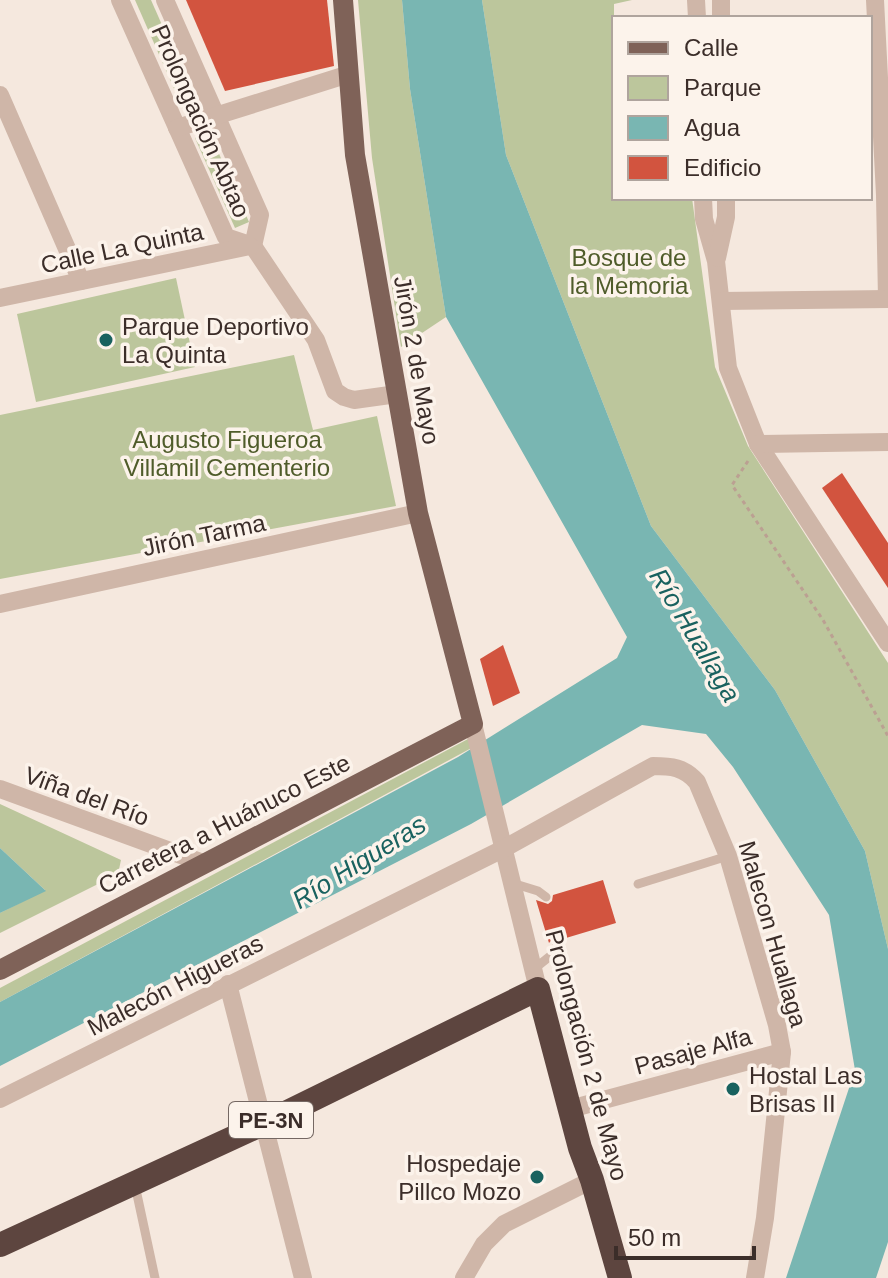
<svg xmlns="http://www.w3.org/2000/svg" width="888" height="1278" font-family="Helvetica,sans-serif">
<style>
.green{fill:#bcc69c}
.water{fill:#79b6b2}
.building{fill:#d2543f}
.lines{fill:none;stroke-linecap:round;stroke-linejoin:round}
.path{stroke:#bba092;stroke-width:3;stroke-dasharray:4 4;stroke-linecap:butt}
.lane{stroke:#cfb6a8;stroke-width:9}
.street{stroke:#cfb6a8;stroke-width:18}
.primary{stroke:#7f6258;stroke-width:20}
.highway{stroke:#5d453f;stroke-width:24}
.poi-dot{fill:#19625f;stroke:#fcf3eb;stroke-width:3}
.labels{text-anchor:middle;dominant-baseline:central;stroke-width:7;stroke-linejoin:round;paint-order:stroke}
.shield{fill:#fcf3eb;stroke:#756863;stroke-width:2}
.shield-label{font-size:22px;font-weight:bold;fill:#3b2d29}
.street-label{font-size:24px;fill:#3b2d29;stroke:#fcf3eb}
.park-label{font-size:24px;fill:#4f5c2a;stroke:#fcf3eb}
.poi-label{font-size:24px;fill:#3b2d29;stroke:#fcf3eb;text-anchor:start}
.water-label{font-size:26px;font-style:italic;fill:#19625f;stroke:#fcf3eb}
</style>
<rect width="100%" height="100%" fill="#f5e8de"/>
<g class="green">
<polygon points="135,0 151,0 196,102 188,110 183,109"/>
<polygon points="358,0 402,0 410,89 446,317 401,347 372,158"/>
<polygon points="482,0 632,0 614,4 614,198 692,198 715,367 748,446 888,663 888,949 865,851 775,690 651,526 506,155"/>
<polygon points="204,131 209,131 249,222 235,228 195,138"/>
<polygon points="176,278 195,367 36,402 17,314"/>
<polygon points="294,355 313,430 377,416 396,506 0,579 0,415"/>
<polygon points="468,739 477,745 0,1002 0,988"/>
<polygon points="0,804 121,860 118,874 0,933 0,913 45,890 0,848"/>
</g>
<g class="water">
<polygon points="402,0 482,0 506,155 651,526 775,690 865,851 888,949 888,1242 876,1278 786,1278 855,1070 829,915 733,767 706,734 642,725 471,824 0,1066 0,1002 458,757 617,658 627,637 446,317 410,89"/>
<polygon points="0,848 46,891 0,913"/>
</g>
<g class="building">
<polygon points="186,0 327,0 334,66 225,91"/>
<polygon points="842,473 888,543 888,588 822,488"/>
<polygon points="503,645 520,693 493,706 480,659"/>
<polygon points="603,880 616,923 566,938 562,933 557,933 549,943 536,900 548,904 552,901 553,895"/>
</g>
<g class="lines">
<polyline class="path" points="748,461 732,485 823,620 888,736"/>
<g class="lane">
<polyline points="512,883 538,891 546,897"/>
<polyline points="638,884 728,856"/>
<polyline points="534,969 554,953 559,940"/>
<polyline points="135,1185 155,1278"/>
</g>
<g class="street">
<polyline points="120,0 226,237 253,246 316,340 335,391 344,397 354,400 397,394"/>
<polyline points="165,0 260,215 253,246"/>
<polyline points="696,0 697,18"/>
<polyline points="721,0 721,18"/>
<polyline points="875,0 885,195 887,299"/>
<polyline points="0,95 81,281"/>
<polyline points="177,128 349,74"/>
<polyline points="703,198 704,219 716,261 728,368 758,444 888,643"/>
<polyline points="717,258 726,217 726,198"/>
<polyline points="0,298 250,246"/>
<polyline points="721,301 888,299"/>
<polyline points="758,444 888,442"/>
<polyline points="0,604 418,513"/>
<polyline points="473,724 538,989"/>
<polyline points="0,789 203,863"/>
<polyline points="228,984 303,1278"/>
<path d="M0,1099L503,849L653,766C671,766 684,767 697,782L728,856L777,1025L782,1052L765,1218L755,1278"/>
<polyline points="570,1109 782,1052"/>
<polyline points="464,1278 484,1244 504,1224 592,1180"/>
</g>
<polyline class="primary" points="0,970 473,724 418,513 355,155 343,0"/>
<polyline class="highway" points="0,1245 265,1123 538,989 580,1148 592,1180 620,1278"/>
</g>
<g class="poi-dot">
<circle cx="106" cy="340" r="8"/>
<circle cx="733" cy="1089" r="8"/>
<circle cx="537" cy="1177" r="8"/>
</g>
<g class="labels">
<rect class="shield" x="229" y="1102" width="84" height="36" rx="6"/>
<g class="shield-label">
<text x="271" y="1120">PE-3N</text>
</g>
<g class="street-label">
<text transform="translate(201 121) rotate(66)">Prolongación Abtao</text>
<text transform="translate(122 248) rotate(-12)">Calle La Quinta</text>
<text transform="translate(417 360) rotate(80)">Jirón 2 de Mayo</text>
<text transform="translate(204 535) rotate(-12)">Jirón Tarma</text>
<text transform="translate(87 796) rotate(20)">Viña del Río</text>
<text transform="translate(224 824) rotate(-27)">Carretera a Huánuco Este</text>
<text transform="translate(773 934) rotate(74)">Malecon Huallaga</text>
<text transform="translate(175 985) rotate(-27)">Malecón Higueras</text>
<text transform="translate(693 1051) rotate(-15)">Pasaje Alfa</text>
<text transform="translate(587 1055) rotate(75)">Prolongación 2 de Mayo</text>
</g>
<g class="park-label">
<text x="629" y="257">Bosque de<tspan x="629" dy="28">la Memoria</tspan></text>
<text x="227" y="439">Augusto Figueroa<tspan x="227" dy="28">Villamil Cementerio</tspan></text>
</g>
<g class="poi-label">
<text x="122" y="326">Parque Deportivo<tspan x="122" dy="28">La Quinta</tspan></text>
<text x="749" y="1075">Hostal Las<tspan x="749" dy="28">Brisas II</tspan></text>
<text x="521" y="1163" text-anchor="end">Hospedaje<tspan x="521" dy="28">Pillco Mozo</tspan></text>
</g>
<g class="water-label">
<text transform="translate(695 635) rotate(59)">Río Huallaga</text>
<text transform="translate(359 862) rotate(-32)">Río Higueras</text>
</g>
</g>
<rect x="612" y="16" width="260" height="184" fill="#fcf3eb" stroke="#afa49d" stroke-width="2"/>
<rect x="628" y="42" width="40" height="12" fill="#7f6258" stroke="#afa49d" stroke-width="2"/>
<text x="684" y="56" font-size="24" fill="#3b2d29">Calle</text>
<rect x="628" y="76" width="40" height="24" fill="#bcc69c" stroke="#afa49d" stroke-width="2"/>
<text x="684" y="96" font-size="24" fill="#3b2d29">Parque</text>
<rect x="628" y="116" width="40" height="24" fill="#79b6b2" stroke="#afa49d" stroke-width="2"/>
<text x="684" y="136" font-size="24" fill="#3b2d29">Agua</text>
<rect x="628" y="156" width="40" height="24" fill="#d2543f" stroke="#afa49d" stroke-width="2"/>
<text x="684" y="176" font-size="24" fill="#3b2d29">Edificio</text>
<path d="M616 1246v12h138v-12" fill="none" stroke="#3b2d29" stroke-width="4"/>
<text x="628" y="1246" font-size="24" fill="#3b2d29" stroke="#fcf3eb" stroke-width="6" paint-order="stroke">50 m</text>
</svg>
